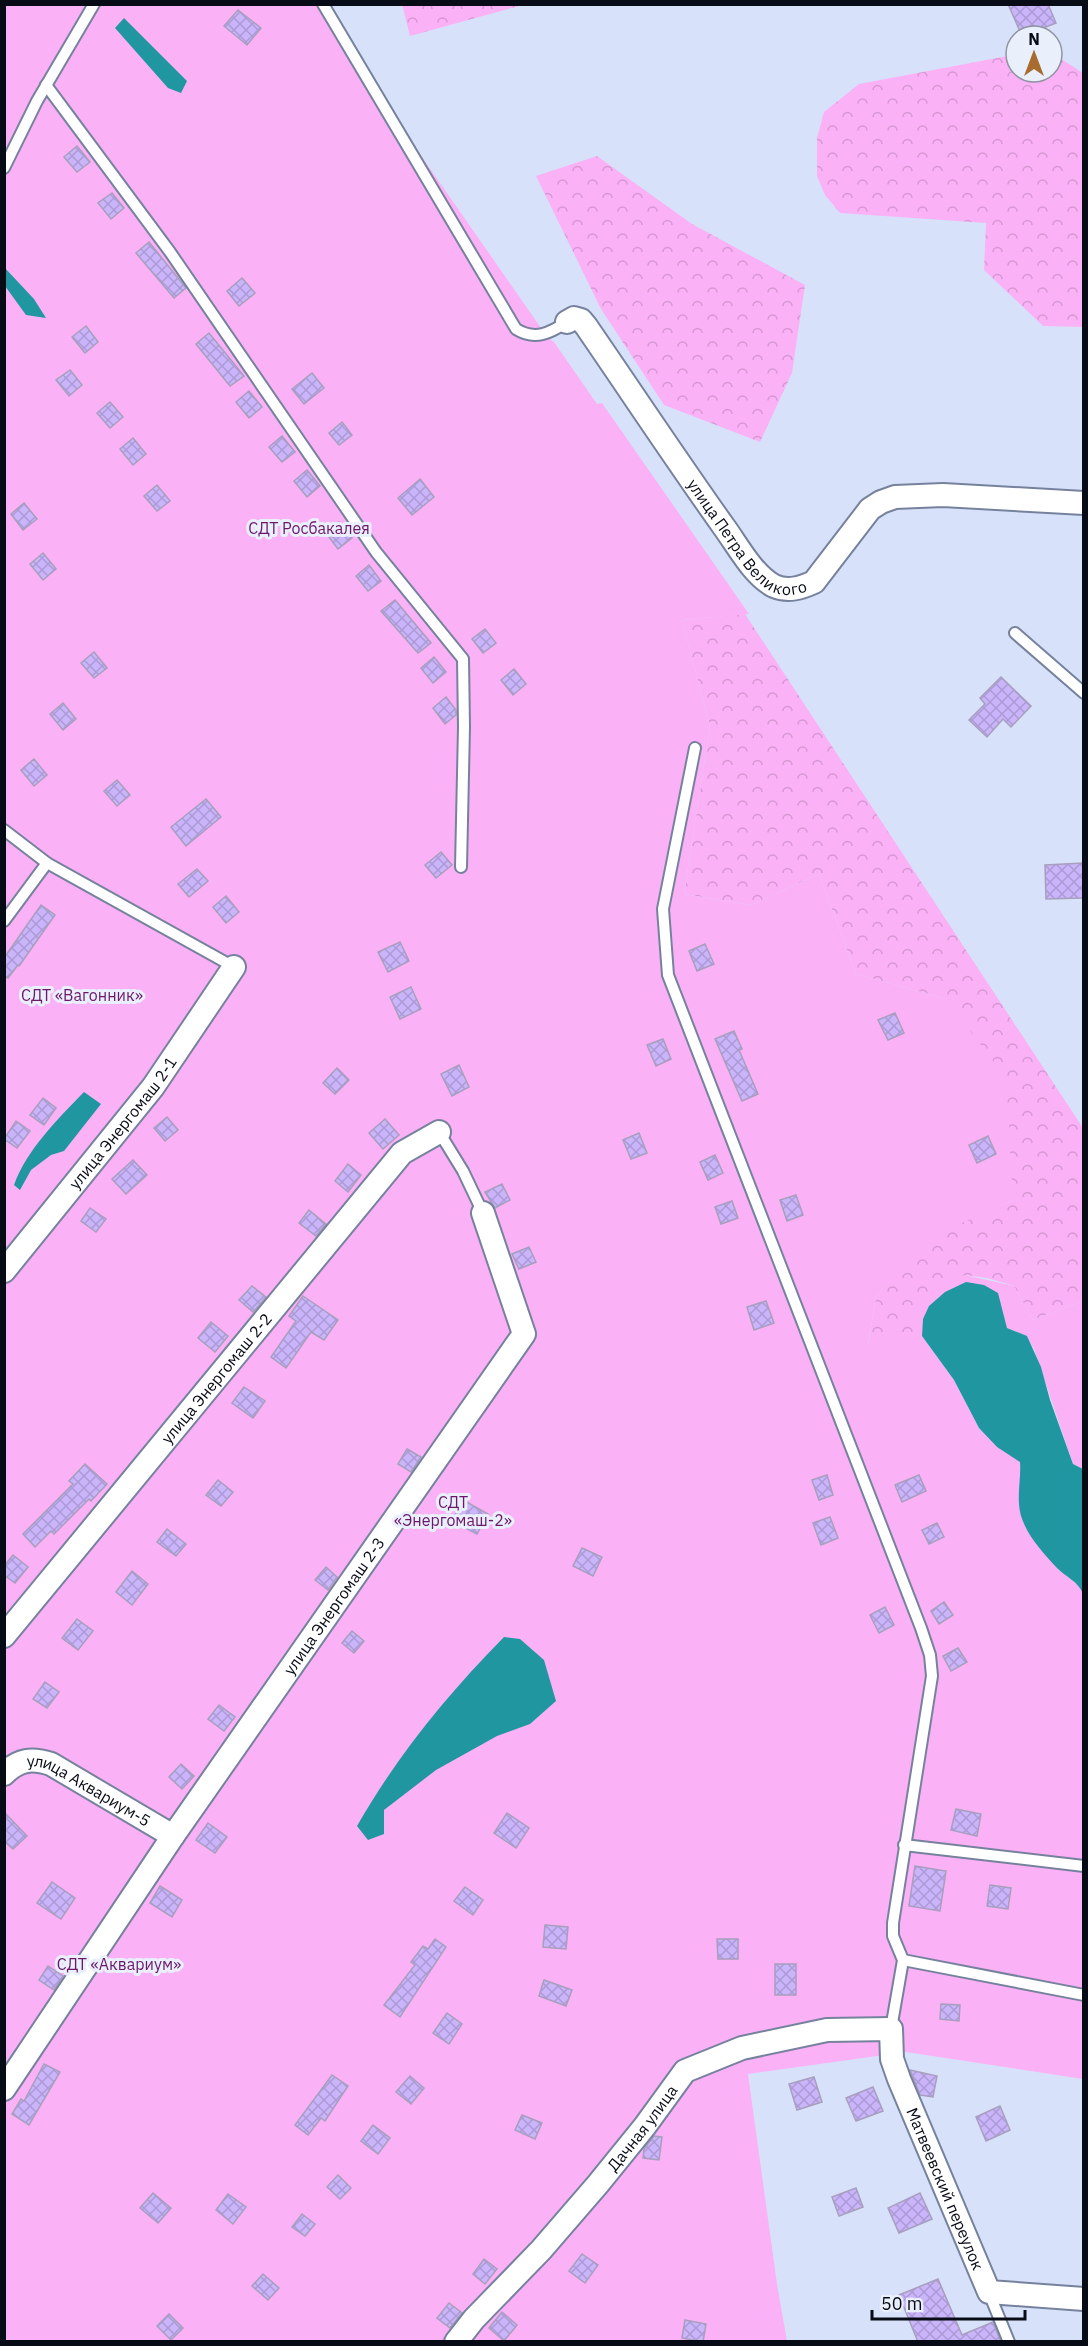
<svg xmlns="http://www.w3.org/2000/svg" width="1088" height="2346" font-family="'IBM Plex Sans',sans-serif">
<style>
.forest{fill:url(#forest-crowns)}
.garden{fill:#fbb1f6}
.water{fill:#2097a0}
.building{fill:url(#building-cross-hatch);stroke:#a79fbd;stroke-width:1.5}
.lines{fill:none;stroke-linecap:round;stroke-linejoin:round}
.service-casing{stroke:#76829d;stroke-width:14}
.minor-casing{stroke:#76829d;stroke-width:26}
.service{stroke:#fff;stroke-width:10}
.minor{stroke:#fff;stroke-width:22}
.labels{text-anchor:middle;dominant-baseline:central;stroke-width:6;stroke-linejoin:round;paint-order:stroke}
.park-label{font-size:16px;fill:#6d176b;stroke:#e9effb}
.street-label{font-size:16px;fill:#070b15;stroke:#e9effb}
</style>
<defs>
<pattern id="forest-crowns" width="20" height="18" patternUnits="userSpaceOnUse" patternTransform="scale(1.5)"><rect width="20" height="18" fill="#fbb1f6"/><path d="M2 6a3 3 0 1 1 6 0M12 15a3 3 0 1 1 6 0" fill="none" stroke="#d697d2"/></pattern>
<pattern id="building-cross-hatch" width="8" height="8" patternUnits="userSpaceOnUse" patternTransform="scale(1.5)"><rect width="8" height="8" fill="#cab5fb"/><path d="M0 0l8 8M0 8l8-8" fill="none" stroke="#ac9ad6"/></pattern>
</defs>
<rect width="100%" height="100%" fill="#d7e2fa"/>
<g class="forest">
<polygon points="402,4 523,4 523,5 410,36"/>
<polygon points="1013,55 1016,55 1016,72 1052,72 1052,55 1055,55 1083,73 1083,327 1043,326 984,270 986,223 840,213 825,195 817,176 817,138 824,112 859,84"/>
<polygon points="597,156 692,224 805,285 792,373 760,442 664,405 601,309 536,176"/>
<polygon points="745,614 1083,1128 1083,1301 1033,1320 1014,1286 987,1278 965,1275 917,1315 916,1336 868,1345 876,1297 933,1235 1013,1200 946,999 856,974 819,874 751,905 684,894 710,726 682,620"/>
</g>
<polygon class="garden" points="5,5 316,5 548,338 554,342 597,404 602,403 749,614 682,620 710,726 684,894 751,905 819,874 856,974 946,999 1006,1078 1013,1200 933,1236 876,1297 868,1344 915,1336 917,1315 925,1299 942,1286 965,1275 1014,1286 1033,1320 1083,1301 1083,1469 1073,1464 1034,1349 1026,1336 1007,1328 997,1293 922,1336 954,1380 979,1428 997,1447 1020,1461 1021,1482 1059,1570 1081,1587 1083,1594 1083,2079 906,2052 748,2074 777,2284 787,2341 5,2342"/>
<g class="water">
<polygon points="124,18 187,81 181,93 168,88 115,28"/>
<polygon points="4,267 34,299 46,318 26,315 5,286"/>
<path d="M84,1092L101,1104L64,1151L51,1155L31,1170L20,1190L14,1185C27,1149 58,1119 84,1092Z"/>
<path d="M966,1282L984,1285L998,1293L1007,1328L1027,1336L1041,1367L1050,1400L1073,1464L1083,1469V1594C1079,1582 1066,1577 1057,1568C1041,1551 1020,1528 1019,1504C1018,1490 1021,1476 1020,1462L997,1447L979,1428L954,1380L922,1336L923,1319L929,1306L945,1292Z"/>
<path d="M504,1637L520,1639L544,1660L556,1701L530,1724L497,1736L436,1770L384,1810V1834L368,1840L357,1826C397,1756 447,1695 504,1637Z"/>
</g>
<g class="building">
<polygon points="1008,4 1048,4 1056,23 1022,36"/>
<polygon points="238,10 261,28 247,45 224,26"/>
<polygon points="77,146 90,162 77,172 64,157"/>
<polygon points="112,193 124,208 111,219 98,203"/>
<polygon points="149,242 186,288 174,298 136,253"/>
<polygon points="242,278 255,293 239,306 227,291"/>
<polygon points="86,326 98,342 85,353 72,337"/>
<polygon points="209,333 244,376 230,386 196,344"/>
<polygon points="70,370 82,385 69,396 56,380"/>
<polygon points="312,373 324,388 304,404 292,389"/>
<polygon points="249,391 262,407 249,418 236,402"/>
<polygon points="110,402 123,417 110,428 97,413"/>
<polygon points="342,422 352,435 339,445 329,433"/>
<polygon points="282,436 295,452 282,462 269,447"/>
<polygon points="133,438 146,454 133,465 120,449"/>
<polygon points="307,470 320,486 307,497 294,481"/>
<polygon points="420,479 434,497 412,515 398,498"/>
<polygon points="157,485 170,501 157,511 144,496"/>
<polygon points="24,503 37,519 23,530 11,514"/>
<polygon points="339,522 352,538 338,549 326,533"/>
<polygon points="43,553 56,569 43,580 30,564"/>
<polygon points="369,565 381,581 368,591 356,576"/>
<polygon points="395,600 431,643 418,653 381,611"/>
<polygon points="485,629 496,643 483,653 472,639"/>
<polygon points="94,652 107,668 94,678 81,663"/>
<polygon points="434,657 446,672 433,683 421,668"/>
<polygon points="514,669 526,684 513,695 501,680"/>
<polygon points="1001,677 1031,706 1011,727 1003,719 987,737 969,720 985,704 980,698"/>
<polygon points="446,697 456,710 456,715 445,724 433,708"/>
<polygon points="63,703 76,719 63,730 50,714"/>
<polygon points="34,759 47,775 34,786 21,770"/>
<polygon points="117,780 130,795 117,806 104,791"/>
<polygon points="206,799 221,817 186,846 171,827"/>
<polygon points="441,852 452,865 436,878 425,865"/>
<polygon points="1083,863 1083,898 1046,899 1045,865"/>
<polygon points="197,869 208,881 189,897 178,884"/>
<polygon points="226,896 239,912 226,923 213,907"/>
<polygon points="41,905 55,915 19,966 18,965 8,978 4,976 4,958"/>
<polygon points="400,942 409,961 388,972 378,952"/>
<polygon points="705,944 714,964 697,971 689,951"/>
<polygon points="411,987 421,1009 400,1019 390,997"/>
<polygon points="895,1013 904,1033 888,1040 878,1020"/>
<polygon points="734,1031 742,1049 739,1050 758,1094 742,1101 715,1039"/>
<polygon points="663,1039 671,1059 656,1066 647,1045"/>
<polygon points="459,1065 469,1087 452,1096 441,1074"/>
<polygon points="337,1068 349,1080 335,1094 323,1083"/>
<polygon points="43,1098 56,1108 44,1125 30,1115"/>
<polygon points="167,1117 178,1130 165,1141 154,1128"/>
<polygon points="385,1119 399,1135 383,1149 369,1133"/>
<polygon points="16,1121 30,1131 17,1148 4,1139"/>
<polygon points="639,1133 647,1153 631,1159 623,1140"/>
<polygon points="988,1136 996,1154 977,1163 969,1145"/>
<polygon points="715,1155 723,1173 708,1180 700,1162"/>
<polygon points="133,1160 147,1175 126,1194 112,1179"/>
<polygon points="348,1164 361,1175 348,1192 335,1181"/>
<polygon points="502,1184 510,1200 495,1208 485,1192"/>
<polygon points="796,1195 803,1215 787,1221 780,1200"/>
<polygon points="732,1201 738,1218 721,1224 715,1207"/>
<polygon points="90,1208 106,1219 96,1232 81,1221"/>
<polygon points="309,1210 326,1224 316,1236 299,1223"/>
<polygon points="529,1247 536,1262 519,1269 512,1254"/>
<polygon points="252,1286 266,1297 253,1312 239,1300"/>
<polygon points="303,1296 338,1320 324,1340 311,1332 286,1368 271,1357 296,1321 289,1316"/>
<polygon points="766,1301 774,1323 754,1330 747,1307"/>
<polygon points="211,1322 228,1336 215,1352 198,1338"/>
<polygon points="244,1387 265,1401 253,1418 232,1403"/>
<polygon points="407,1449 421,1457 411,1472 398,1464"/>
<polygon points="85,1464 107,1484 91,1501 89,1499 54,1534 51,1531 35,1547 23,1534 73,1484 69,1481"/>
<polygon points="827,1475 833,1495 819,1500 812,1480"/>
<polygon points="919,1475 926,1491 902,1502 895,1485"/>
<polygon points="218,1480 233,1492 221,1506 206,1495"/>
<polygon points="463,1500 488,1514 477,1534 452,1521"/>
<polygon points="830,1517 838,1538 821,1545 813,1523"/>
<polygon points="937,1523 944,1537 929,1544 922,1530"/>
<polygon points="167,1529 186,1544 176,1556 157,1542"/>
<polygon points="582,1548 602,1557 593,1576 573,1566"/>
<polygon points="13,1555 28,1567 15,1583 4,1575 4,1566"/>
<polygon points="326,1567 337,1577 328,1590 315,1580"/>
<polygon points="132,1571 148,1584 132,1605 116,1592"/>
<polygon points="944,1602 953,1615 939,1624 931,1611"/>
<polygon points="885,1607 894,1625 879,1633 870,1615"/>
<polygon points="77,1619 93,1631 78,1650 62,1638"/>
<polygon points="352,1631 364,1641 354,1653 342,1643"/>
<polygon points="958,1648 967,1662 951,1671 943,1656"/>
<polygon points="45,1682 59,1692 47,1708 33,1699"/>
<polygon points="219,1705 235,1717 224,1731 208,1719"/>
<polygon points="181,1764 194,1776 182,1789 169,1777"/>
<polygon points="956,1809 981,1814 977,1836 951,1830"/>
<polygon points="4,1812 27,1836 13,1849 4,1841"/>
<polygon points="507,1813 529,1828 516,1848 494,1833"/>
<polygon points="208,1823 227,1837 215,1853 196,1840"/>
<polygon points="915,1866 946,1871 940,1911 909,1906"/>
<polygon points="52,1882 75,1898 61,1919 37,1903"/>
<polygon points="990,1885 1011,1888 1008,1909 987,1906"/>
<polygon points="160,1886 182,1900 172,1917 150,1903"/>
<polygon points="465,1887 483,1900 473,1915 454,1901"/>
<polygon points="545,1925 568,1927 566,1949 543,1947"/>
<polygon points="435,1939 446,1947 400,2017 384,2005 415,1965 411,1962 423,1946 428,1949"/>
<polygon points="717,1939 738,1939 738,1959 718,1959"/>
<rect x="775" y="1964" width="21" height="31"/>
<polygon points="48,1966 63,1976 54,1990 39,1980"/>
<polygon points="544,1980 572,1990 566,2006 539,1996"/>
<polygon points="941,2004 960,2005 959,2021 940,2019"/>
<polygon points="447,2013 462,2024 449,2044 433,2033"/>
<polygon points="44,2064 60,2072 29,2125 12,2114 21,2099 24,2101"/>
<polygon points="910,2070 937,2076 933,2097 920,2095"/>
<polygon points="332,2075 348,2086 325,2121 321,2118 308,2135 295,2125"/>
<polygon points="410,2076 424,2088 411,2104 396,2092"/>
<polygon points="814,2077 822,2102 797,2110 789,2084"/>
<polygon points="873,2087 883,2111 856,2121 846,2098"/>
<polygon points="1000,2106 1010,2130 986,2141 976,2117"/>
<polygon points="522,2115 542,2123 535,2139 515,2130"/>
<polygon points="373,2125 390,2138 378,2154 361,2141"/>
<polygon points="654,2136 662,2137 659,2160 643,2158 644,2149"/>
<polygon points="338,2175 351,2188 340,2199 327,2187"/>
<polygon points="856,2188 863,2207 839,2216 832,2197"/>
<polygon points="153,2193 171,2208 158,2223 140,2208"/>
<polygon points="920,2193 932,2219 899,2233 888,2208"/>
<polygon points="228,2194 246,2207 233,2224 216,2210"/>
<polygon points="302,2214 315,2224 305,2236 292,2227"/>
<polygon points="582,2254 598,2265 585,2283 569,2271"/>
<polygon points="484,2259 497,2269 485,2284 473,2274"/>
<polygon points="263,2274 279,2288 268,2300 252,2286"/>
<polygon points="938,2279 962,2335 993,2322 1001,2342 918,2342 899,2295"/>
<polygon points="449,2303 462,2313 450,2328 437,2318"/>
<polygon points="502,2312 517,2325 504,2341 489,2328"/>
<polygon points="169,2314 183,2328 171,2340 157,2326"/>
<polygon points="685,2320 706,2324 703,2342 682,2338"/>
</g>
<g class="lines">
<g class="service-casing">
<g id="service">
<path d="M323,4L516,329C535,341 550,333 567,322"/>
<polyline points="46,85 170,252 376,552 463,659 464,727 461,867"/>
<polyline points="4,168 37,101 94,4"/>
<polyline points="1015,633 1084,693"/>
<polyline points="695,748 663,909 668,975 921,1628 930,1655 932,1676 893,1923 893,1936 903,1960 891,2029"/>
<polyline points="4,830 47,863 234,967"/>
<polyline points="4,921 47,863"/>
<polyline points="439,1132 463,1171 483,1213"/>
<polyline points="904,1845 1084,1866"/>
<polyline points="903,1960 1084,1995"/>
<polyline points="989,2293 1009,2342"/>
</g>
</g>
<g class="minor-casing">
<g id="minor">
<path id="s1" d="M567,322L574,318L581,320L586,326C632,393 677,461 724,527C738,546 753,575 774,586C788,592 801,588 814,582L870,509L881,502L895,497L943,495L1084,503"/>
<path id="s2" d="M4,1271L153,1087L234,967"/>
<path id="s3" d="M4,1636L402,1153L439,1132"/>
<path id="s4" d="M4,1774C19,1759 32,1758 51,1764L173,1836"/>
<path id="s5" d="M4,2089L173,1836L524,1334L483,1213"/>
<path id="s6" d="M456,2342L474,2319L541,2250L598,2184L645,2126L685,2071L742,2048L827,2030L891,2029L892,2059L899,2079L989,2292L1084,2299"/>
</g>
</g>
<use href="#service" class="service"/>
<use href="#minor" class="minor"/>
</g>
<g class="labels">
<g class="park-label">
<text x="309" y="528">СДТ Росбакалея</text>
<text x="82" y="995">СДТ «Вагонник»</text>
<text x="453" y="1502">СДТ<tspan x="453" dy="18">«Энергомаш-2»</tspan></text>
<text x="119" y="1964">СДТ «Аквариум»</text>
</g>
<g class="street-label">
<text stroke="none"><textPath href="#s1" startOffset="294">улица Петра Великого</textPath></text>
<text stroke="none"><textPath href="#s2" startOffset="190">улица Энергомаш 2-1</textPath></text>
<text stroke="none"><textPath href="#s3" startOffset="334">улица Энергомаш 2-2</textPath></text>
<text stroke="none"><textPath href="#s5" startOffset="585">улица Энергомаш 2-3</textPath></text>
<text stroke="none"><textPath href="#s4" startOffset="96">улица Аквариум-5</textPath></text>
<text stroke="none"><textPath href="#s6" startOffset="284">Дачная улица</textPath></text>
<text stroke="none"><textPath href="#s6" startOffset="738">Матвеевский переулок</textPath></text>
</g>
</g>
<rect width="1088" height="2346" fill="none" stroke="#070b15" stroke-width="12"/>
<g transform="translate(1034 54)"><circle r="28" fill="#e9effb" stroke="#8f949f" stroke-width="1.5"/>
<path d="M0-4.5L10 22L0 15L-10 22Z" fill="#a86c2e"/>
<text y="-9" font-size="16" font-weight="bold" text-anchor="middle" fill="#070b15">N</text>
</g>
<path d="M872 2310v9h153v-9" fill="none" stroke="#070b15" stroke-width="3"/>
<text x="881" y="2310" font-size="18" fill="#070b15" stroke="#e9effb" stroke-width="4.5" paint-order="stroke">50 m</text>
</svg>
